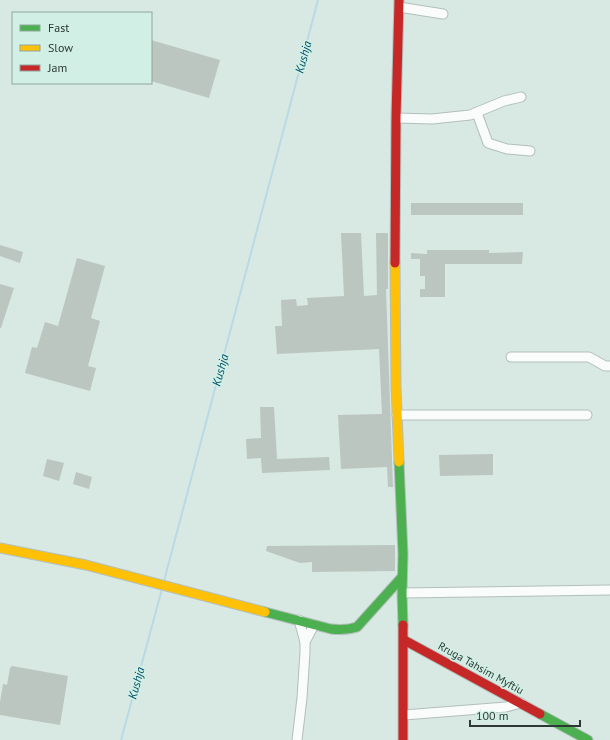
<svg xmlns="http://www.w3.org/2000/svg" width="610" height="740" font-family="'PT Sans',sans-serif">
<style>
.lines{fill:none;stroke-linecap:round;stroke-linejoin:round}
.stream{stroke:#b9dae5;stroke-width:2}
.building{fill:#bbc6c0}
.street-casing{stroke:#b2bfbb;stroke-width:11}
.fast-casing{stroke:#b2bfbb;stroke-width:11}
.slow-casing{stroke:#b2bfbb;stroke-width:11}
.jam-casing{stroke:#b2bfbb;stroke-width:11}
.street{stroke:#f9fcfb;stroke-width:9}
.fast{stroke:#4caf50;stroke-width:9}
.slow{stroke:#ffc107;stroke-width:9}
.jam{stroke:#c62828;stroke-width:9}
.labels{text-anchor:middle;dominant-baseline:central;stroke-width:3.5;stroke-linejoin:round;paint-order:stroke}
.street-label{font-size:11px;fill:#2c3834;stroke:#d1efe5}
.water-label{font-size:12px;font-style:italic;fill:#005069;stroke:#d1efe5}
</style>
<rect width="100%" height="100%" fill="#d8e8e3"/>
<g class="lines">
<g class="stream">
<path d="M164,581C216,387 266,193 318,0"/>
<polyline points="121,740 162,589"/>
</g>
</g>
<g class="building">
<polygon points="151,40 220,60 209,98 151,81"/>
<rect x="411" y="203" width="112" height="12"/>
<polygon points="341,233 361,233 364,296 377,295 376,233 388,233 388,289 386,289 393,487 388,487 387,467 341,469 338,415 382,414 379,349 277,354 275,326 282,326 281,300 296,299 297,306 308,305 307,298 344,296"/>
<polygon points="0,245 23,252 20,263 0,256"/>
<polygon points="427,250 489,250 489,253 523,252 522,264 445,264 445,297 420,297 420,289 425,289 425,276 420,276 420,259 411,259 411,253 427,254"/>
<polygon points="77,258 105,266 91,318 100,321 88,366 96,368 90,391 25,373 32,347 37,348 45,322 58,326"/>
<polygon points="0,284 14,288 1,328 0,328"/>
<polygon points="260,407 274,407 277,459 329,457 330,470 262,473 261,458 247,459 246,439 261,438"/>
<polygon points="493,454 493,475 440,476 439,455"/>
<polygon points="47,459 64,463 59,481 43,476"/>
<polygon points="76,472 92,477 89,489 73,484"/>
<polygon points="395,545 395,571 312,572 312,562 300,563 266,551 267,546"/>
<polygon points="12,666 68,676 60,725 0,715 0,702 3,684 7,685 10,668"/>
</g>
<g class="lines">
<g class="street-casing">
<g id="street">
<polyline points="399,7 443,14"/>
<polyline points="477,113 488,143 507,149 530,151"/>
<polyline points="396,118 432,119 470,115 504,101 521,97"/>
<polyline points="511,357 589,357 605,366 610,366"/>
<polyline points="397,415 587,415"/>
<polyline points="402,593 610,590"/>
<polyline points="299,620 305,642"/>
<polyline points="404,715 506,707 521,703"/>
<polyline points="297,740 302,698 305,652 305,642 314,625"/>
</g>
</g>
<g class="fast-casing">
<g id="fast">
<polyline points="399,462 403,554 402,593 403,625"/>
<path d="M265,612L331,629C340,630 348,630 357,627L402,577"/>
<polyline points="540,714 588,740"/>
</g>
</g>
<g class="slow-casing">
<g id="slow">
<polyline points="395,263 396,386 399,462"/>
<polyline points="0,548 86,565 265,612"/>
</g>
</g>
<g class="jam-casing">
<g id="jam">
<polyline points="395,263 396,118 399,0"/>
<polyline points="404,640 540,714"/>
<polyline points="403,740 403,625"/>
</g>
</g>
<use href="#street" class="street"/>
<use href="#fast" class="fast"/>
<use href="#slow" class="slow"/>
<use href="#jam" class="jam"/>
</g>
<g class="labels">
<g class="street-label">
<text transform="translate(481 668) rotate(29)">Rruga Tahsim Myftiu</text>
</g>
<g class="water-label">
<text transform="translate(303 57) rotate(-75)">Kushja</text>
<text transform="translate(220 370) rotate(-75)">Kushja</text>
<text transform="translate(136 683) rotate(-75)">Kushja</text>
</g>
</g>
<rect x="12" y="12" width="140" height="72" fill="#d1efe5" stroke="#8fa69e"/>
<rect x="20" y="25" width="20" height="6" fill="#4caf50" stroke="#8fa69e"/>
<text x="48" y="32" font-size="12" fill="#2c3834">Fast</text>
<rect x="20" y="45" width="20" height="6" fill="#ffc107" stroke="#8fa69e"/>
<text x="48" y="52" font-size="12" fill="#2c3834">Slow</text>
<rect x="20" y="65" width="20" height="6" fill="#c62828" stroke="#8fa69e"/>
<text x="48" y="72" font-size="12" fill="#2c3834">Jam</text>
<path d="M470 720v6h110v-6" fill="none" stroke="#2c3834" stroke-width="2"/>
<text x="476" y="720" font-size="12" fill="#2c3834" stroke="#d1efe5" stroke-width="3" paint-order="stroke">100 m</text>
</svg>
